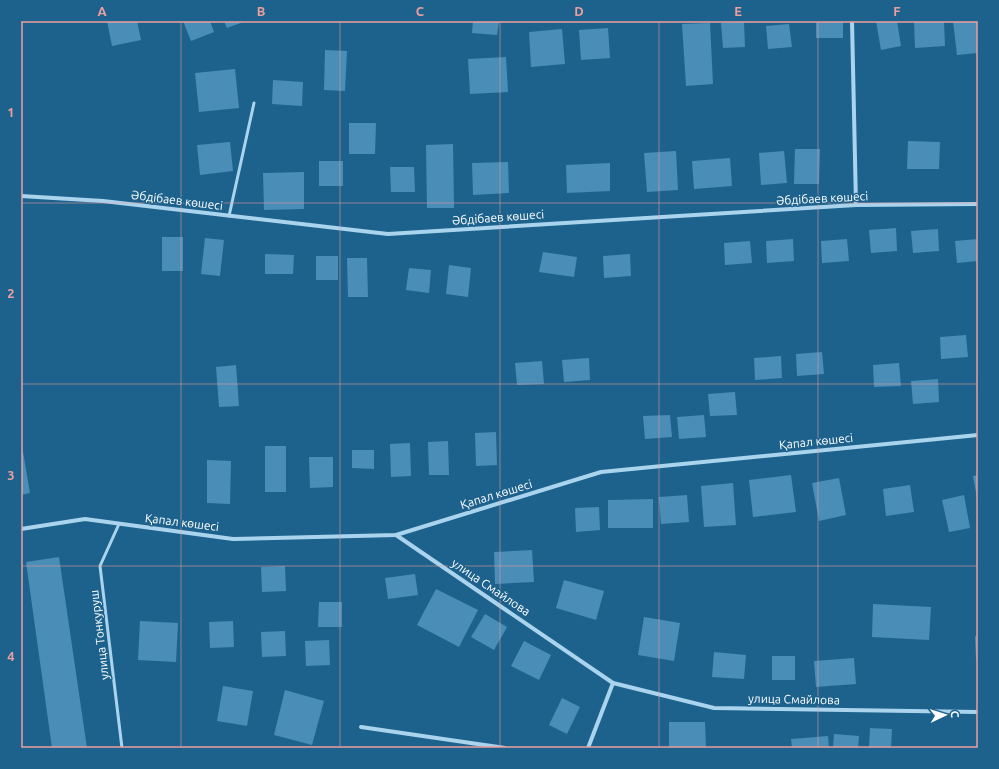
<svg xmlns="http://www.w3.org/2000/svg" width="999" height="769" font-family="Ubuntu,sans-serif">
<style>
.building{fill:#4a8db7}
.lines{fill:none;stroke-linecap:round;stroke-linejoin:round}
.service{stroke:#aad4ed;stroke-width:3}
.minor{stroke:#aad4ed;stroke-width:4}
.grid{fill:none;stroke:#ed9e9e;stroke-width:1;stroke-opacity:0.55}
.labels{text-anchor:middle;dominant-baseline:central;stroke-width:3;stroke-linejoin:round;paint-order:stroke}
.street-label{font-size:12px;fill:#fff;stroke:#1d628d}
.neatline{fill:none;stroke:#ed9e9e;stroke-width:1.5}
.grid-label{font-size:13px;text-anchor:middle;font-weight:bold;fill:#ed9e9e}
</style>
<rect width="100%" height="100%" fill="#1d628d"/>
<g class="building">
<polygon points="107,21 137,21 141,40 112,46"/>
<polygon points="183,21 210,21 214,32 191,41"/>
<polygon points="224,21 246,21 227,28"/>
<polygon points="473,21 499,21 497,35 472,33"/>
<rect x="816" y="21" width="27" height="17"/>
<polygon points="876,21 897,21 901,46 881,50"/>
<polygon points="914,21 944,21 945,46 915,48"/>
<polygon points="953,21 978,21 978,53 957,55"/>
<polygon points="744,22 745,47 723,48 721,23"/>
<polygon points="710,23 713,84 686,86 682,24"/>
<polygon points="789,24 792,47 768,49 766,26"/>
<polygon points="608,28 610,58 581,60 579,30"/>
<polygon points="562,29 565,64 531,67 529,32"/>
<polygon points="325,50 347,51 345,91 324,90"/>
<polygon points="506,57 508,92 470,94 468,59"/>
<polygon points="235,69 239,108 199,112 195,73"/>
<polygon points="273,80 303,82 302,106 272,104"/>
<polygon points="349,123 376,123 375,154 349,154"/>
<polygon points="908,141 940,142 939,169 907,169"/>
<polygon points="230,142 233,171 200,175 197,145"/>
<polygon points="453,144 454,208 427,208 426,145"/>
<polygon points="795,149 820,149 819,184 794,184"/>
<polygon points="676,151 678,190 647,192 644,153"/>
<polygon points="784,151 787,183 761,185 759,153"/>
<polygon points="730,158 732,186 694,189 692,161"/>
<rect x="319" y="161" width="24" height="25"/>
<polygon points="508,162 509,193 473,195 472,163"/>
<polygon points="610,163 610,191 567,193 566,165"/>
<polygon points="390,167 414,167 415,192 391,192"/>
<polygon points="304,172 304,209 264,210 263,173"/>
<polygon points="896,228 897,251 871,253 869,230"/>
<polygon points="938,229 939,251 913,253 911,231"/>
<rect x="162" y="237" width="21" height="34"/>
<polygon points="205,238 224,240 220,276 201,274"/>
<polygon points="793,239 794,261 767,263 766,241"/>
<polygon points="847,239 849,261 822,263 821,241"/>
<polygon points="978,239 978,261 957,263 955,241"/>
<polygon points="750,241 752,263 725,265 724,243"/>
<polygon points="543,252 577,257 574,277 539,272"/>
<polygon points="265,254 294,255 293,274 265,274"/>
<polygon points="630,254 631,276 604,278 603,256"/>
<rect x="316" y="256" width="22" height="24"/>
<polygon points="347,258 367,258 368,297 348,297"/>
<polygon points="449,265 471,268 468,297 446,294"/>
<polygon points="409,268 431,270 429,293 406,290"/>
<polygon points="966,335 968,357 941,359 940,337"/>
<polygon points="822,352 824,374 797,376 796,354"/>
<polygon points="781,356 782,378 755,380 754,358"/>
<polygon points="589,358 590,380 564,382 562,360"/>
<polygon points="542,361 544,384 517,385 515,363"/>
<polygon points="899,363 901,386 874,387 873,365"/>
<polygon points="236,365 239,406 219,407 216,367"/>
<polygon points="938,379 939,402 913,404 911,381"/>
<polygon points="735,392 737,415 710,416 708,394"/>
<polygon points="670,415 672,437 645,439 643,416"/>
<polygon points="704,415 706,437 679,439 677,417"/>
<polygon points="496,432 497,465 476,466 475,433"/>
<polygon points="21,440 30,493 21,495"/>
<polygon points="448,441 449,475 429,475 428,442"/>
<polygon points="410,443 411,476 391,477 390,444"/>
<rect x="265" y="446" width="21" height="46"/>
<polygon points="352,450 374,450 374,469 352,468"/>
<polygon points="309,457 333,457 333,487 310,488"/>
<polygon points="207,460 231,461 230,504 207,503"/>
<polygon points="791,475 796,512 753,517 749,480"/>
<polygon points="978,475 978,498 977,498 973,476"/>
<polygon points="839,478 846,515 819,521 812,483"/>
<polygon points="733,483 736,525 704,527 701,486"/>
<polygon points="910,485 914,512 886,516 883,489"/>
<polygon points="687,495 689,522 661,524 659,497"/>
<polygon points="964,495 970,528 949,532 942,500"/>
<polygon points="653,499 653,528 608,528 608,500"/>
<polygon points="599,507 600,530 576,532 575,508"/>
<polygon points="532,550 534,582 495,584 494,552"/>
<polygon points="59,557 87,748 52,748 26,562"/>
<polygon points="285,566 286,591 262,592 261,567"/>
<polygon points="415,574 418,595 388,599 385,578"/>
<polygon points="564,580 604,591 596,620 556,608"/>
<polygon points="436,589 478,610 459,647 417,625"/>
<polygon points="319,602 342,602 342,627 318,627"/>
<polygon points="873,604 931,607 929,640 872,637"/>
<polygon points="485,614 507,627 494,650 471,637"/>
<polygon points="644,617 680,623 674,661 638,655"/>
<polygon points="140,621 178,623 176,662 138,660"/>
<polygon points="233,621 234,647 210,648 209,622"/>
<polygon points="285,631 286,656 262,657 261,632"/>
<polygon points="975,636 978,636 978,659 976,659"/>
<polygon points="329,640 330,665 306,666 305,641"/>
<polygon points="524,641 551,655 539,680 511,666"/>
<polygon points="714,652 746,655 744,679 712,677"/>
<rect x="772" y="656" width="23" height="24"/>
<polygon points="854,658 856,684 816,687 814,661"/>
<polygon points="223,686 253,691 247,726 217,721"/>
<polygon points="285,690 324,701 312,745 274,735"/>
<polygon points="562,698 580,707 567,734 549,725"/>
<polygon points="669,722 705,722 706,748 669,748"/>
<polygon points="870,728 892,729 891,748 869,748"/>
<polygon points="834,734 859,736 858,748 833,748"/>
<polygon points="828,736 829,748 792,748 791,739"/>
</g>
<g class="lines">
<g class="service">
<polyline points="229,216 254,103"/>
<polyline points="119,524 100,566 122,748"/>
</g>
<g class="minor">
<polyline points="852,21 856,205"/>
<polyline points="21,196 103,201 388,234 856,205 978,204"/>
<polyline points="21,529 85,519 233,539 396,535 601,472 978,435"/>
<polyline points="396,535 613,683 714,708 978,712"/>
<polyline points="361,727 505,748"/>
<polyline points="588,748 613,683"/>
</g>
</g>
<path class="grid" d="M181,21V748M340,21V748M500,21V748M659,21V748M818,21V748M21,203H978M21,384H978M21,566H978"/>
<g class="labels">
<g class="street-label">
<text transform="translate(822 198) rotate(-3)">Әбдібаев көшесі</text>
<text transform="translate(177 200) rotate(7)">Әбдібаев көшесі</text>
<text transform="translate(498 217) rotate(-4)">Әбдібаев көшесі</text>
<text transform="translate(816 441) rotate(-6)">Қапал көшесі</text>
<text transform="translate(496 494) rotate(-17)">Қапал көшесі</text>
<text transform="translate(182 522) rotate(7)">Қапал көшесі</text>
<text transform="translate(491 587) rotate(34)">улица Смайлова</text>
<text transform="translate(99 635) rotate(-97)">улица Тонкуруш</text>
<text transform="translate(794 699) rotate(1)">улица Смайлова</text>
</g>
</g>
<rect width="999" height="769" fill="none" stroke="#1d628d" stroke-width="44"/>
<g transform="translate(945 715) rotate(86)" stroke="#1d628d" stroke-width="3" paint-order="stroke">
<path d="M0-3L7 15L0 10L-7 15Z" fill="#ffffff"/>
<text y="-6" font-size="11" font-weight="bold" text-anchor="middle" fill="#ffffff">С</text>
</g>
<rect x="22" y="22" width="955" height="725" class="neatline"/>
<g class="grid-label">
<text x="102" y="16">A</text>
<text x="261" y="16">B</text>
<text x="420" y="16">C</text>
<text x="579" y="16">D</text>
<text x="738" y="16">E</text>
<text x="897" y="16">F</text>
<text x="11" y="117">1</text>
<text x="11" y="298">2</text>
<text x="11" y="480">3</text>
<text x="11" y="661">4</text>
</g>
</svg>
